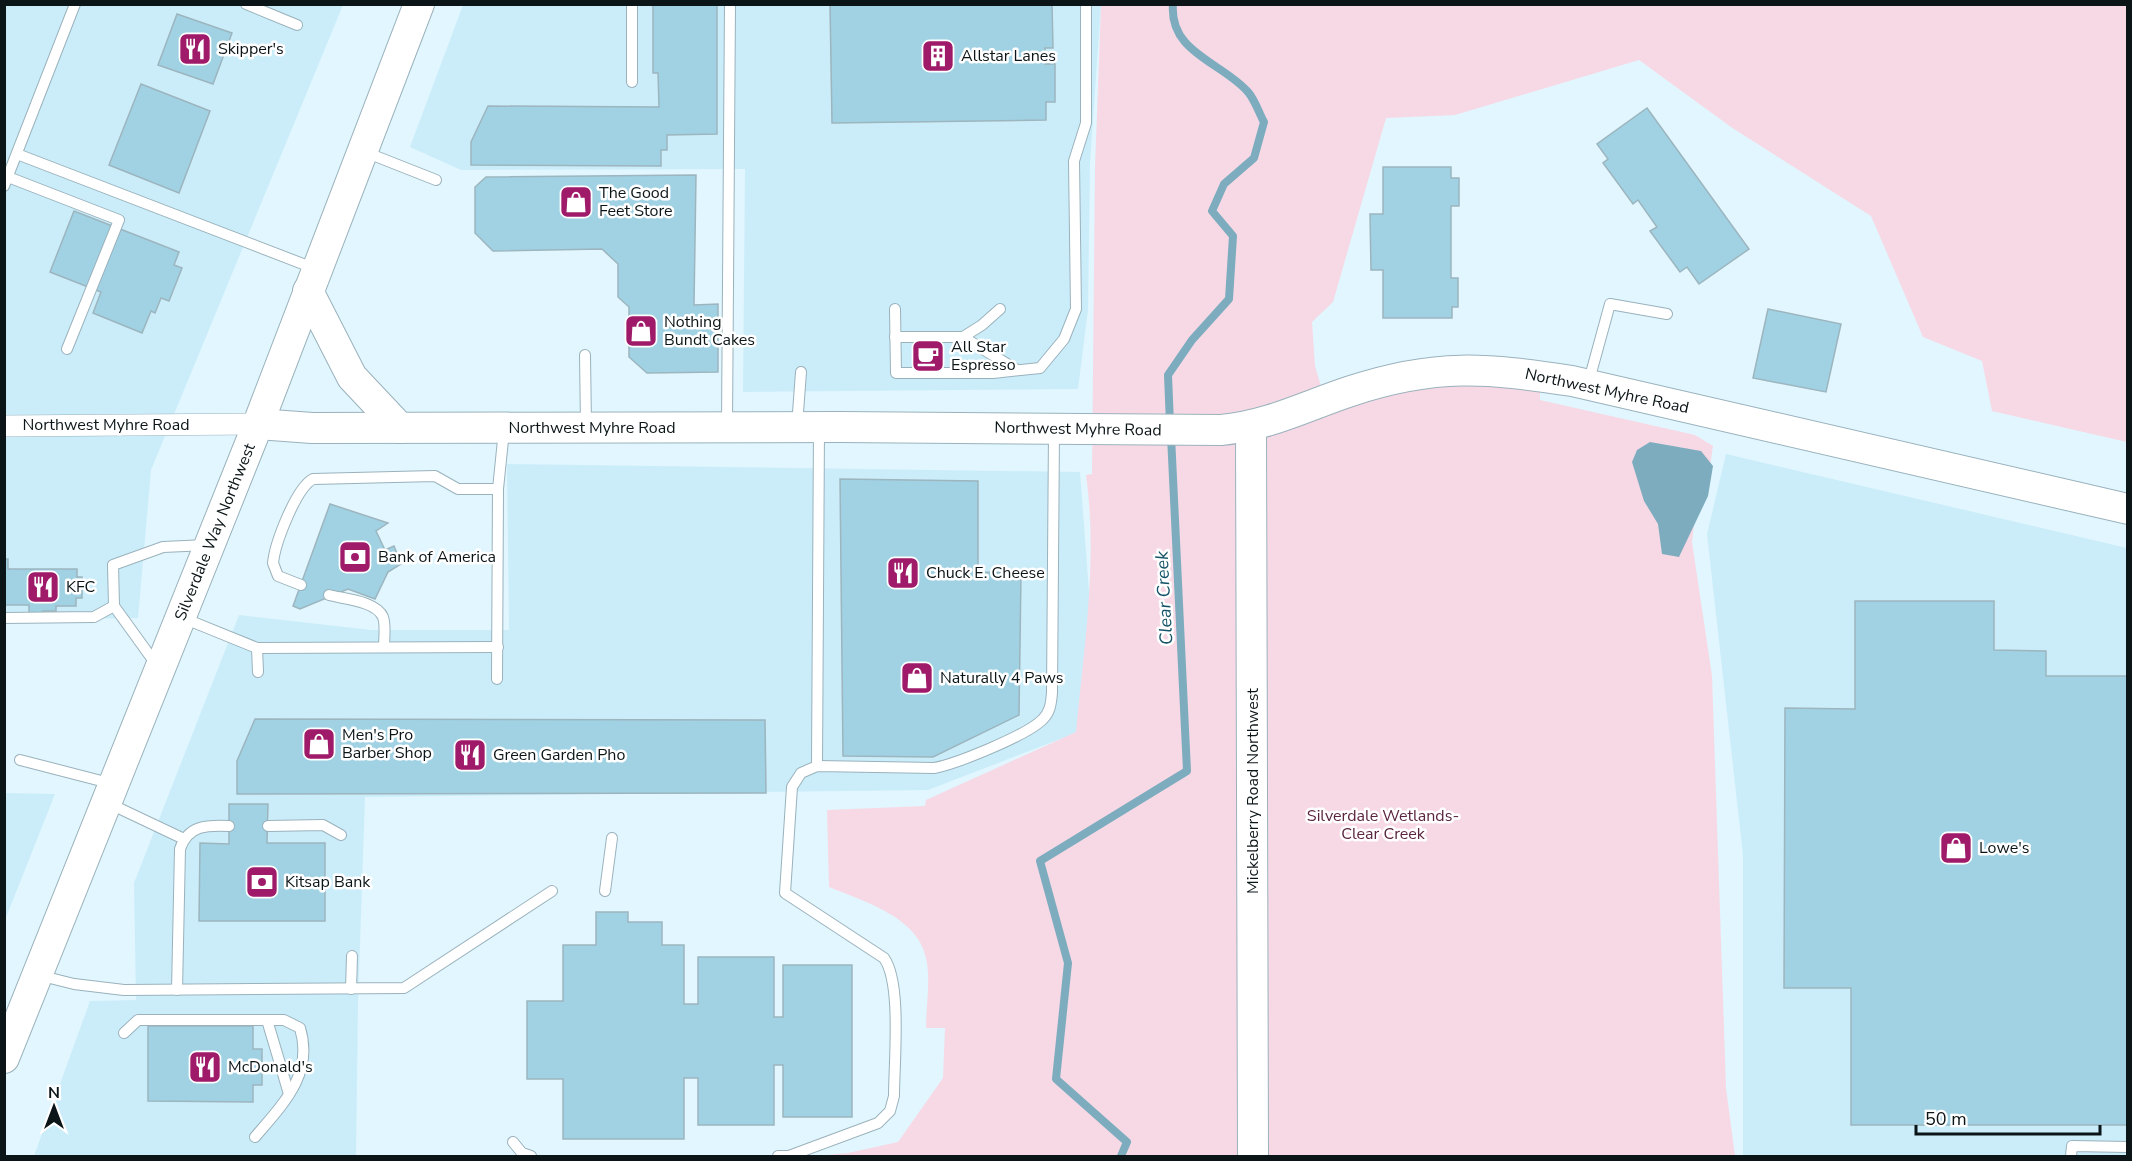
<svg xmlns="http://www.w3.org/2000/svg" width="2132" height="1161" font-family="'Nunito Sans',sans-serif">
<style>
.built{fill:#cbedfa}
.green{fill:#f7d9e5}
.water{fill:#7dacbe}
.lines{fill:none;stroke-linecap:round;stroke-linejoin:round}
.stream{stroke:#7dacbe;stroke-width:8}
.building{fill:#a1d2e4;stroke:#9cb5be;stroke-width:1.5}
.lane-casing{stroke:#9ab2bc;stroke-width:12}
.street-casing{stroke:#9ab2bc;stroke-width:22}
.secondary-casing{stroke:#9ab2bc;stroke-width:32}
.lane{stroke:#fff;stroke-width:10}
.street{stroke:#fff;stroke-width:21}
.secondary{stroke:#fff;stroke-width:30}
.labels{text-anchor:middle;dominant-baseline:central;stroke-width:5;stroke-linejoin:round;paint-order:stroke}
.poi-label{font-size:16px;fill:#0b1417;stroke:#fff;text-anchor:start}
.street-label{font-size:16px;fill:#0b1417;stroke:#fff}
.park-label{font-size:16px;fill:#5a243f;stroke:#fff}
.water-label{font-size:18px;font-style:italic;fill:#155468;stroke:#fff}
</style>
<rect width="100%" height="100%" fill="#e1f6fe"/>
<g class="built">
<polygon points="4,5 343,5 151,470 138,618 5,620"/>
<polygon points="463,5 1101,5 1090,162 1088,310 1078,389 743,392 745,169 461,170 410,147"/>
<polygon points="1726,454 2127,548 2127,1156 1743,1156 1743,855 1707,534"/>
<polygon points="507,464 1080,472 1097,698 1076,733 928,790 365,797 358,1002 356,1156 34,1156 90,1001 136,1000 134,883 239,615 371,630 509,630"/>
<polygon points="5,793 55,794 5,920 4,793"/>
</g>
<path class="green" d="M1101,5H2127V442L1992,411L1982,361L1923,337L1871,216L1731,127L1639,60L1455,115L1386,118L1333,302L1312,322L1315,366L1325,400L1352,390L1540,376V400L1695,435L1713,446L1709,473L1696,509L1692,542L1712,676L1726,1088L1735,1156H817L848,1153L898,1142L943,1078L945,1028H926C926,1006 931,979 926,958C918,917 863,901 829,887L827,810L925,806L926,800L1076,732C1084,647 1098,560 1086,475L1092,474L1095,167Z"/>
<polygon class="water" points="1650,442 1701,451 1713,466 1708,496 1679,557 1662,554 1658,524 1644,501 1632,462 1637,450"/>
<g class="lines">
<g class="stream">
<path d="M1170,424L1168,375L1192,340L1229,299L1233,236L1212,211L1224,184L1254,158L1264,122C1259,113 1255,100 1248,92C1222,62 1169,53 1173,4"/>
<polyline points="1121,1156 1127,1142 1056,1079 1068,963 1040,861 1187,771 1171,436"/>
</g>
</g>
<g class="building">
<polygon points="653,4 717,4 717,134 667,135 667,150 661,150 661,166 471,165 471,142 488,106 659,107 658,73 653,73"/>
<polygon points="830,4 1052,4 1053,48 1045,48 1045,64 1055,64 1055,102 1046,102 1046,120 832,123"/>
<polygon points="177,14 232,33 213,84 158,65"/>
<polygon points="141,84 210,111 179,193 109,165"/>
<polygon points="1647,108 1749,249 1699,284 1687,267 1680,272 1650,231 1657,227 1638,200 1633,204 1603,163 1608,159 1597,144"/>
<polygon points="1383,167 1451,167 1451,178 1459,178 1459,206 1451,206 1451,278 1458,278 1458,307 1452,307 1452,318 1383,318 1383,270 1371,270 1370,214 1383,214"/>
<polygon points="696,175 694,305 718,304 718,372 647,373 629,357 629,307 618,297 618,264 602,249 493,251 475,233 475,187 486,177"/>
<polygon points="74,211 179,252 174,265 182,268 169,301 161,298 155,313 151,311 142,333 93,313 101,292 50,272"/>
<polygon points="1768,309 1841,324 1826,392 1753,378"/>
<rect x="913" y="346" width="30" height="20"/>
<polygon points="840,479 978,481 978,572 1021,573 1019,715 933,757 843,756"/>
<polygon points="330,504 388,523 376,531 385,550 394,546 401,564 388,572 375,599 348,589 300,609 293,606"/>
<polygon points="4,559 8,559 8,569 77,569 77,577 82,577 82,598 76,598 76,606 56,606 56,611 43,611 43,617 29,617 29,605 4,605"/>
<polygon points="1855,601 1994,601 1994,650 2046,651 2046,676 2128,676 2128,1125 1851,1125 1851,988 1784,988 1785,708 1855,709"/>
<polygon points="255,719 765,720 766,793 237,794 237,761"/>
<polygon points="229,804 268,804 267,843 325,843 325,921 199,921 200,843 229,844"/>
<polygon points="596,912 628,912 628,922 662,922 662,945 684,945 684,1004 698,1004 698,957 774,957 774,1017 783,1017 783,965 852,965 852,1117 783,1117 783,1065 774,1065 774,1125 698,1125 698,1078 684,1078 684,1139 563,1139 563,1079 527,1079 527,1001 563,1001 563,945 596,945"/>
<polygon points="148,1026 253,1026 253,1049 262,1049 262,1085 253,1085 253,1102 148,1101"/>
</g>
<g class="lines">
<g class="lane-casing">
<g id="lane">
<polyline points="246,4 297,25"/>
<polyline points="632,4 632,82"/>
<polyline points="365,152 436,180"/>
<polyline points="17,154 316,269"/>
<polyline points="8,177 119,220 67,349"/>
<polyline points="4,186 75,4"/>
<polyline points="895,309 896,373 993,373 1040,368 1064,339 1076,309 1074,161 1086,123 1086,4"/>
<polyline points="895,337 963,337 982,325 1000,309"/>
<polyline points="963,337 1017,370"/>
<polyline points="585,355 586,426"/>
<polyline points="1588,384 1610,304 1667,314"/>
<polyline points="727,424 730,4"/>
<polyline points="797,426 801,372"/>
<path d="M301,585L278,576L273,563C275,543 296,488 313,479L435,476L458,489H498"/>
<path d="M329,595C344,599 376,601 383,617C386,625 384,638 384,647"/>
<polyline points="4,618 94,617 114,606"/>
<polyline points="183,618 257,648 498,647"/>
<polyline points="257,648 258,672"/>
<polyline points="158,667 114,606 113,565 163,547 207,545"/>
<polyline points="497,679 498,489 504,430"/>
<polyline points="20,760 113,784"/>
<polyline points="817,766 819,427"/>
<polyline points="108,803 184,839"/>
<polyline points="268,826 323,825 341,835"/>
<polyline points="605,891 612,838"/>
<polyline points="38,975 74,984 124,990 404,988 552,891"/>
<polyline points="351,989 352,956"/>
<path d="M177,990L180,849C188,825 207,825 229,826"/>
<polyline points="267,1020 289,1094"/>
<path d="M124,1033L138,1020H284L300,1028C314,1074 283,1104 255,1137"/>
<polyline points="513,1142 522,1153 531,1156"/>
<path d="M778,1156H789L878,1123L890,1111L894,1096C894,1062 902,983 884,958L785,893L792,787L801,773L817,766L934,768C956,764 1028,735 1043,719C1050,712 1051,704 1052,693L1054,431"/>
<polyline points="2071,1156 2072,1146 2128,1147"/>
</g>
</g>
<g class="street-casing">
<polyline id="street" points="4,426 258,424"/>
</g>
<g class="secondary-casing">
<g id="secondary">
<polyline points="308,291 352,377 400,428"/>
<path d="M258,424L312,428L840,427L1221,430C1268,426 1308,405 1351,391C1436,363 1486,368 1572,381L2128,509"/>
<polyline points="1251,426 1253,1156"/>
<polyline points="4,1058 258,424 419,4"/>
</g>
</g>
<use href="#lane" class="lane"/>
<use href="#street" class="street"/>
<use href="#secondary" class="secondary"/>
</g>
<defs>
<g id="restaurant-square" transform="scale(1.725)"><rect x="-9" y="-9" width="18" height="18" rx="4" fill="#9f1a69" stroke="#fff"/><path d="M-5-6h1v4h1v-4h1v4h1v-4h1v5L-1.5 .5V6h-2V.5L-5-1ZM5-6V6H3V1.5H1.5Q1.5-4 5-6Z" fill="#fff"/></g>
<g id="building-square" transform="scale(1.725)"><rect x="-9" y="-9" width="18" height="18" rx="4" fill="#9f1a69" stroke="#fff"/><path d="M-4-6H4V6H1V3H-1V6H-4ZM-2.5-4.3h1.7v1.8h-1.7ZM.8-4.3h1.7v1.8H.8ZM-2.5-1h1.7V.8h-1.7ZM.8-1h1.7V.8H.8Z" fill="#fff"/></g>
<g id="shop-square" transform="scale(1.725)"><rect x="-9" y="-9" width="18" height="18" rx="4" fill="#9f1a69" stroke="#fff"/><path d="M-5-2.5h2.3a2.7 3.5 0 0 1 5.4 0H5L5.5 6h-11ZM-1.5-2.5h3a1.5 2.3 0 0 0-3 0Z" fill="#fff"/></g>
<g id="cafe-square" transform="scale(1.725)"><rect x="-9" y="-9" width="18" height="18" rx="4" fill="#9f1a69" stroke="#fff"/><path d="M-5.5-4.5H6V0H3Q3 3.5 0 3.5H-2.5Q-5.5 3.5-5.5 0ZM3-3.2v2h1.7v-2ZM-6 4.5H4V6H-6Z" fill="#fff"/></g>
<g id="bank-square" transform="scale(1.725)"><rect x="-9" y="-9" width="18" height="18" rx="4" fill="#9f1a69" stroke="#fff"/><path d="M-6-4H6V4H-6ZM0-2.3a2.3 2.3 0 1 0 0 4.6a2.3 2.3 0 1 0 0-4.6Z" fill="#fff"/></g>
</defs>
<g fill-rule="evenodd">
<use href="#restaurant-square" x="195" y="49"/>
<use href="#building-square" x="938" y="56"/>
<use href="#shop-square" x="576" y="202"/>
<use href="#shop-square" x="641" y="331"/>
<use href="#cafe-square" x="928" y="356"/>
<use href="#bank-square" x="355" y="557"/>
<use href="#restaurant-square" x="903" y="573"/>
<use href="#restaurant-square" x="43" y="587"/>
<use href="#shop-square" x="917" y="678"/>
<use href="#shop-square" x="319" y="744"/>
<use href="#restaurant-square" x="470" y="755"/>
<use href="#shop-square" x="1956" y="848"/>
<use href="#bank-square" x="262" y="882"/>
<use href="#restaurant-square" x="205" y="1067"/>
</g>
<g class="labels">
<g class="poi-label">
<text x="218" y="49">Skipper's</text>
<text x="961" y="56">Allstar Lanes</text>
<text x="599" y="193">The Good<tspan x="599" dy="18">Feet Store</tspan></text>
<text x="664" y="322">Nothing<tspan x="664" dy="18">Bundt Cakes</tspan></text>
<text x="951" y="347">All Star<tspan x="951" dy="18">Espresso</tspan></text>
<text x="378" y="557">Bank of America</text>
<text x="926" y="573">Chuck E. Cheese</text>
<text x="66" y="587">KFC</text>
<text x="940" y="678">Naturally 4 Paws</text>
<text x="342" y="735">Men's Pro<tspan x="342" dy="18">Barber Shop</tspan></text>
<text x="493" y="755">Green Garden Pho</text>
<text x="1979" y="848">Lowe's</text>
<text x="285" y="882">Kitsap Bank</text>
<text x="228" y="1067">McDonald's</text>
</g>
<g class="street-label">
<text transform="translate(1607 391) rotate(12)">Northwest Myhre Road</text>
<text x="106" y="425">Northwest Myhre Road</text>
<text x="592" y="428">Northwest Myhre Road</text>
<text transform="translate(1078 429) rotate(1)">Northwest Myhre Road</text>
<text transform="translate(215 532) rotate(-68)">Silverdale Way Northwest</text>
<text transform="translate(1253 791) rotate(-90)">Mickelberry Road Northwest</text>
</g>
<g class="park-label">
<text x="1383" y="816">Silverdale Wetlands-<tspan x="1383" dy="18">Clear Creek</tspan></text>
</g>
<g class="water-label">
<text transform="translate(1164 598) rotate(-93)">Clear Creek</text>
</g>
</g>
<rect width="2132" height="1161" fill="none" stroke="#0b1417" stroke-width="12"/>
<g transform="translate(54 1107)" stroke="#ffffff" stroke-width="4.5" paint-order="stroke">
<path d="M0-4.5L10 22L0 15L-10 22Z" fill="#0b1417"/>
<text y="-9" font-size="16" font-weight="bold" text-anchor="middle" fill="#0b1417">N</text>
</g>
<path d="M1916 1125v9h184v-9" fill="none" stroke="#0b1417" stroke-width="3"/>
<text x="1925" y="1125" font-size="18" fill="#0b1417" stroke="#ffffff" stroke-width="4.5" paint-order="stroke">50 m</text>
</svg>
